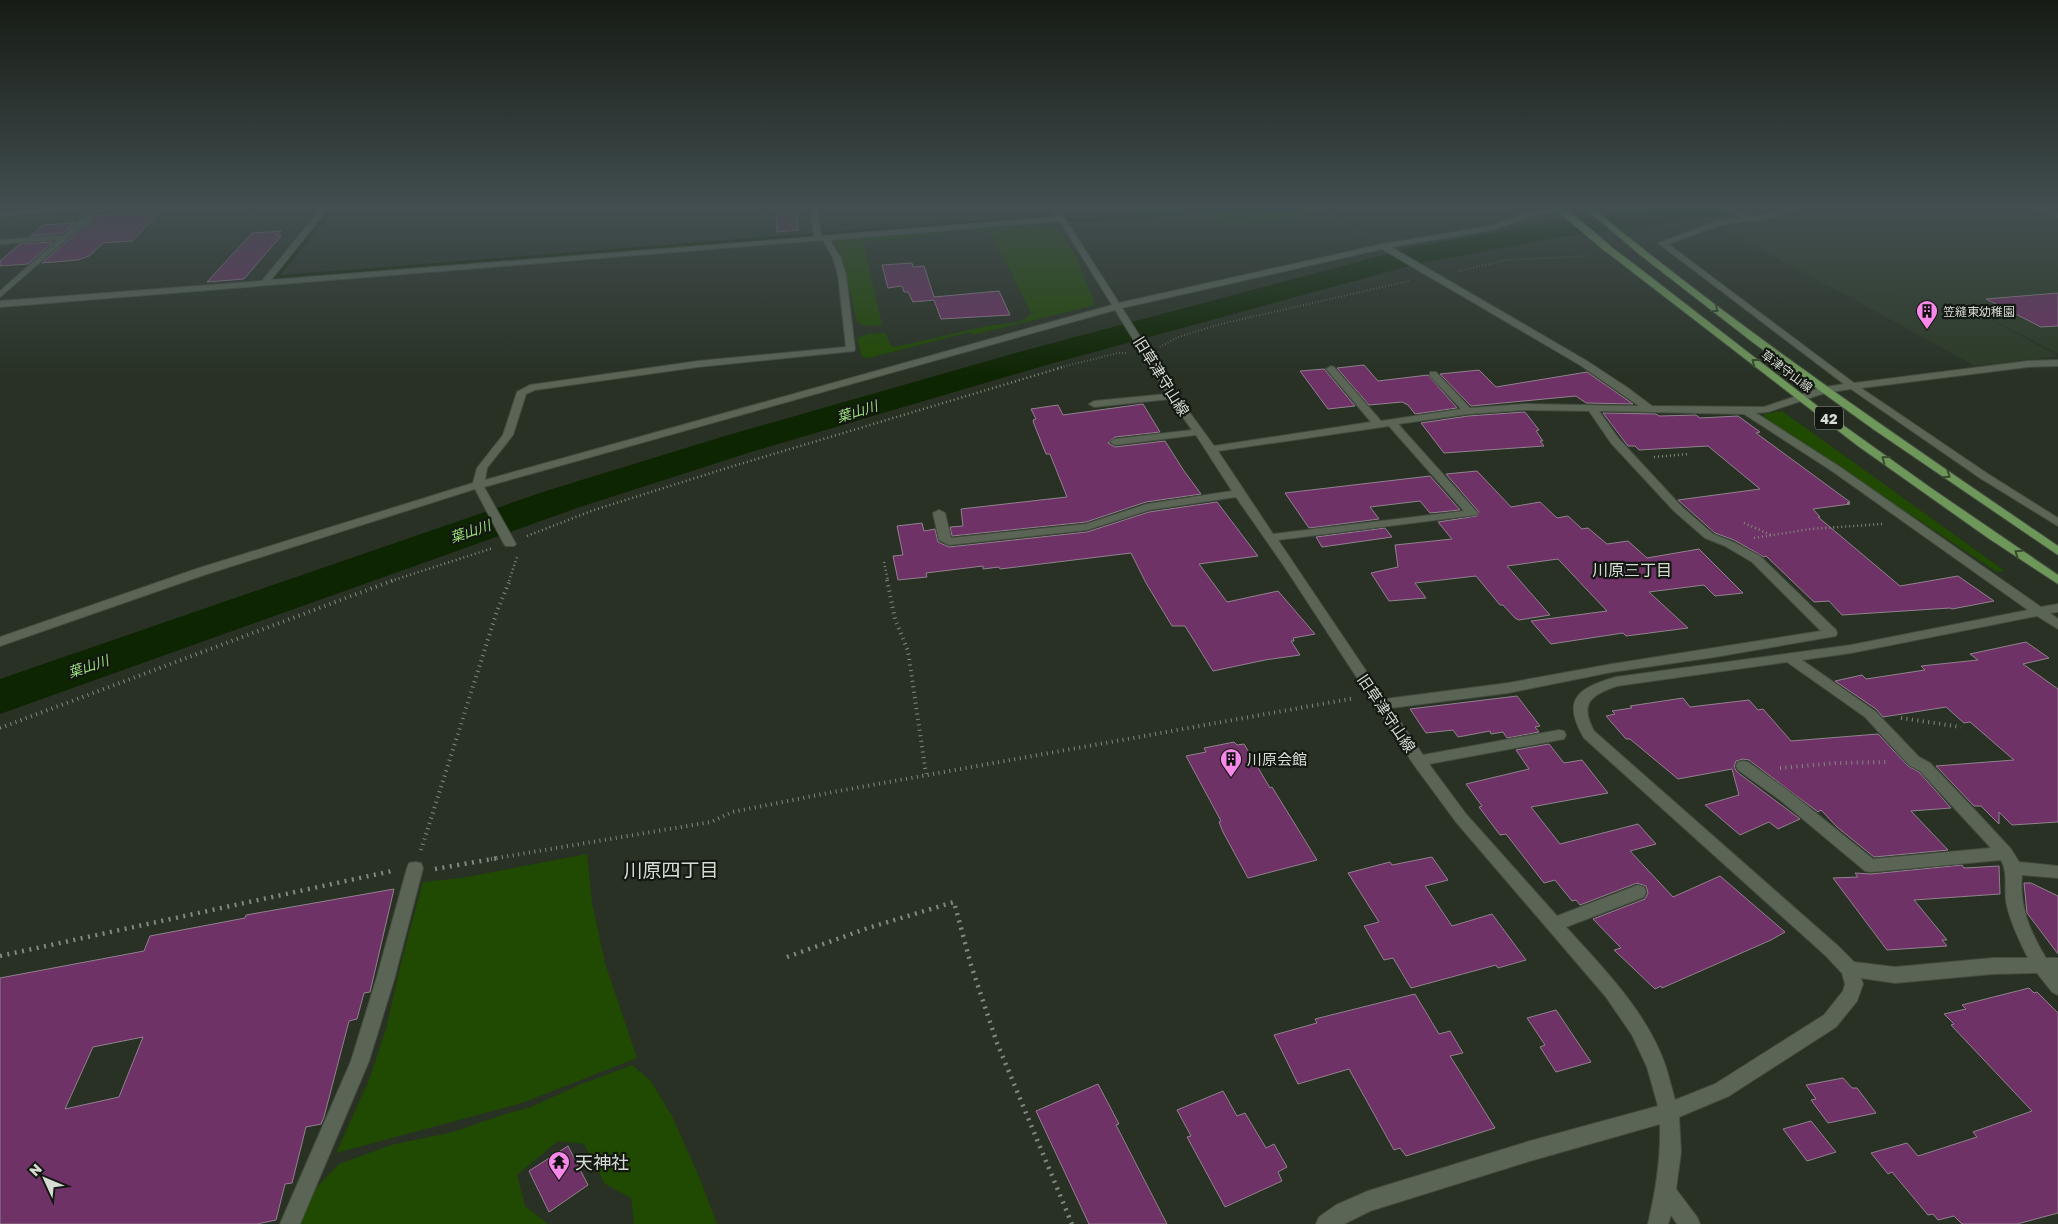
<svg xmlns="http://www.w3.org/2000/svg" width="2058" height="1224" font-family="'Golos Text','Noto Sans JP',sans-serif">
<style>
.built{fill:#2c3a26}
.green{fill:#204902}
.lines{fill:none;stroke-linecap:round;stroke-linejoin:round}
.stream{stroke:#0e2502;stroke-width:5}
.river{fill:#0e2502;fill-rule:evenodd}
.building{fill:#6e3266;stroke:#91818e;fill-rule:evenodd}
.minor-tunnel{stroke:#424b3e;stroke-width:8;stroke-dasharray:8 4;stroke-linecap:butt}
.minor-casing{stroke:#444c40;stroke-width:2}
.major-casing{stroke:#444c40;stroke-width:2}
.path-far3{stroke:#81897e;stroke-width:2;stroke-dasharray:0.5 2.5;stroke-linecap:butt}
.path-far2{stroke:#81897e;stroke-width:2.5;stroke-dasharray:1 3;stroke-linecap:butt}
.path-far1{stroke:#81897e;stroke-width:4;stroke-dasharray:1 4.5;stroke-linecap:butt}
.path{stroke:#81897e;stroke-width:4.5;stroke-dasharray:2 5.5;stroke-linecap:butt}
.minor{fill:#5a6556;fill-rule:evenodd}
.major{fill:#6e975a;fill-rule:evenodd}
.major-bridge-casing{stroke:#444c40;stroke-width:9;stroke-linecap:butt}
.major-bridge{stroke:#6e975a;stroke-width:8}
.oneway{stroke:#384b2f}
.labels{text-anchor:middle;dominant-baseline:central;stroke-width:4.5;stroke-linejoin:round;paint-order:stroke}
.far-poi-label{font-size:12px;fill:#d6dcd3;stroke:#141812;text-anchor:start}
.far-street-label{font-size:12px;fill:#d6dcd3;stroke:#141812}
.far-water-label{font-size:14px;font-style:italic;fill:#9bdb7d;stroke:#141812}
.shield{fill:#141812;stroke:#9ca199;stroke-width:1}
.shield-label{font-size:14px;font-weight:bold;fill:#d6dcd3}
.street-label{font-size:15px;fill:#d6dcd3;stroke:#141812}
.poi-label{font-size:15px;fill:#d6dcd3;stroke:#141812;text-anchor:start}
.neighbourhood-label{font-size:16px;fill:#d6dcd3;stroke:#141812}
.near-poi-label{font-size:18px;fill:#d6dcd3;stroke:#141812;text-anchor:start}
.near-neighbourhood-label{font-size:19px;fill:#d6dcd3;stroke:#141812}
</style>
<rect width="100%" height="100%" fill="#283124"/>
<polygon class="built" points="1856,206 2027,206 2058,218 2058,353 1974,311 2058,356 1975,366 1851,298 1900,293 1849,297 1719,227"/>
<g class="green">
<polygon points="1266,206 1291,206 1306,217 1224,226 1209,211"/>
<polygon points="1035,225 1058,230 1077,258 1095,305 973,335 970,332 869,358 862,357 857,338 868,334 886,333 890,345 895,347 987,326 1020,322 1032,314 990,231 964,231"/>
<polygon points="943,232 943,234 863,242 882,325 865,326 857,322 843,259 835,241"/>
<polygon points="1782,411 2005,571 1997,572 1764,417 1764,414"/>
<polygon points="587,854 592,903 605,963 637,1058 522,1103 336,1153 369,1080 386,1029 402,959 423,882 461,878"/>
<polygon points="632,1065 650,1080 672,1116 700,1179 717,1224 634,1224 631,1198 605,1184 584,1144 558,1141 517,1175 525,1206 548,1224 290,1224 309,1195 339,1164 391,1145 453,1132 505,1114 531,1107 579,1085"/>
</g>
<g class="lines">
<polyline class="stream" points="334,206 275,278 1049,217 1080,221 1245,206"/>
<g class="river">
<polygon points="0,206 68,206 64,212 0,218"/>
<polygon points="1678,206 1748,206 1744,212 1735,214 1561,237 1417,264 1043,366 751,452 577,508 0,714 0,679 549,490 725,436 1019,352 1414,247 1561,221"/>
</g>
</g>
<g class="building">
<polygon points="776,206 797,206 798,230 777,232"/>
<polygon points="161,211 132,241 103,243 89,256 78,260 42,263 96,216"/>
<polygon points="75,223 63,233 31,236 43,225"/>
<polygon points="281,231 277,236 281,236 244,279 207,282 252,233"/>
<polygon points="53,242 28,264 0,266 0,261 20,244"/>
<polygon points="912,263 913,267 924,266 934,297 999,291 1010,315 941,319 934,300 913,302 908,292 904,292 902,286 888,288 882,265"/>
<polygon points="2058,293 2058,326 2041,327 1986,299"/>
<polygon points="1364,365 1378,381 1428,375 1457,408 1415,414 1408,405 1402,402 1369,405 1337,368"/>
<polygon points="1324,369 1325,370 1355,406 1328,409 1300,371"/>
<polygon points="1479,370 1496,387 1587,372 1633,404 1586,403 1576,396 1471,406 1440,374"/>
<polygon points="1143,404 1160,432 1115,437 1108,443 1115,447 1165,441 1184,471 1201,494 1146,502 1086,522 952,536 950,527 963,526 961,509 1067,497 1050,454 1046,454 1034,424 1033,420 1036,419 1031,409 1058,405 1063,415"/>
<polygon points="1525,412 1539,430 1536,431 1543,441 1540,441 1544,446 1444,453 1421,423 1468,416"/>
<polygon points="1603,413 1656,414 1659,416 1696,415 1700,418 1738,416 1760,432 1756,433 1850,502 1847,503 1850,504 1813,509 1820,517 1818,517 1900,586 1958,576 1994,601 1952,609 1950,608 1842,615 1829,601 1814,602 1766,556 1764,557 1734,540 1715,533 1678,500 1760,489 1708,446 1639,450 1635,446 1628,446"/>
<polygon points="1477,471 1511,507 1540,502 1557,518 1568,516 1582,529 1588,528 1607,544 1628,541 1647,558 1699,549 1743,593 1715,596 1704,585 1649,592 1688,628 1626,636 1623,633 1551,644 1531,621 1607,611 1558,559 1507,566 1550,615 1519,620 1515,618 1503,605 1500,605 1476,576 1415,583 1426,598 1389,601 1371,573 1398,567 1395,545 1452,539 1438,522 1477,516 1479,512 1446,474"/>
<polygon points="1430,476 1460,510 1430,513 1420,501 1370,507 1379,519 1309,528 1285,493"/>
<polygon points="1217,502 1258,556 1199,564 1227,602 1278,591 1315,634 1293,638 1294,641 1291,641 1300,655 1265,660 1213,671 1185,626 1172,626 1146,583 1131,553 1000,569 999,567 983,569 983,566 926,573 927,577 898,580 893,556 903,555 897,526 922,523 924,531 935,529 938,542 949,547 1087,532 1149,512"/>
<polygon points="1385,528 1392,537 1322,547 1316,537"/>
<polygon points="2026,642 2049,658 2023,664 2058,689 2058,822 2012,825 1999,812 1999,824 1981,806 1974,806 1936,766 2014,760 1970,722 1964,723 1946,707 1883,717 1876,709 1835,681 1862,675 1866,679 1925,670 1921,666 1978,660 1970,654"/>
<polygon points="1517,696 1540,726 1535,727 1539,732 1507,738 1503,732 1491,734 1490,731 1458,737 1453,730 1426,733 1410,709"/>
<polygon points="1683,698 1690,707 1749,700 1758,710 1763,709 1791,741 1878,734 1908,766 1919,772 1951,808 1911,811 1948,850 1874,857 1837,827 1821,810 1818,812 1749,760 1743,759 1736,761 1734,767 1737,772 1800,819 1778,829 1769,822 1740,835 1705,805 1739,795 1732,769 1678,779 1630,739 1626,739 1606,716 1615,714 1612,711 1632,708 1630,706"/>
<polygon points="1234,742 1237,745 1244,744 1270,788 1272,787 1317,860 1248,878 1223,832 1219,822 1221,821 1186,756 1206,752 1204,748"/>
<polygon points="1549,744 1564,763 1582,760 1608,793 1531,807 1560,844 1638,824 1656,844 1630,851 1673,897 1720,876 1785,932 1771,940 1662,988 1661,986 1655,989 1614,950 1621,948 1593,919 1645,899 1648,893 1646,886 1637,883 1580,905 1576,900 1572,901 1555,880 1544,883 1506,834 1500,835 1479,807 1482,806 1466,784 1529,769 1516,750"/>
<polygon points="1432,857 1448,880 1425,886 1452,926 1492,914 1526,960 1498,968 1496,965 1411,988 1393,958 1384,960 1364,926 1379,922 1348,873 1390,862 1392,865"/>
<polygon points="1962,865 1964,868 1999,866 2000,894 1914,900 1947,940 1942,940 1947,946 1887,950 1833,878 1858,877 1855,873 1871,874"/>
<polygon points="2024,883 2031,883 2058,896 2058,954 2027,913"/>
<path d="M394,889L370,992L364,993L357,1019L349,1021L324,1117L321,1124L306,1127L292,1183L285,1184L276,1220L257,1224H0V978L144,951L150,936L245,918L246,915ZM143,1037L119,1097L65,1109L93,1047Z"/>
<polygon points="2029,988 2034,993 2037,992 2058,1013 2058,1213 2017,1224 1962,1224 1954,1216 1938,1220 1933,1214 1928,1215 1892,1172 1888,1174 1871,1153 1907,1143 1918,1156 1977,1137 1973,1132 2032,1111 1951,1025 1954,1024 1944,1014 1966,1009 1962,1005"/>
<polygon points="1415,994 1439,1034 1450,1031 1463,1053 1450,1056 1495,1128 1406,1156 1400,1148 1394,1150 1349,1069 1298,1084 1274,1035 1317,1023 1315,1019"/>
<polygon points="1556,1010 1591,1062 1556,1072 1540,1047 1545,1045 1527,1018"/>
<polygon points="1843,1078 1852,1088 1857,1088 1876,1113 1828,1123 1811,1100 1816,1099 1806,1085"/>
<polygon points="1098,1084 1119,1124 1116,1125 1167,1224 1089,1224 1036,1111"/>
<polygon points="1223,1091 1237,1116 1245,1113 1266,1148 1274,1144 1287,1167 1278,1172 1282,1181 1225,1207 1187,1137 1191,1136 1177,1110"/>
<polygon points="1811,1121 1836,1152 1807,1161 1783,1129"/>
<polygon points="568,1146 588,1185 549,1212 529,1171"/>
</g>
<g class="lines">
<polyline class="minor-tunnel" points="1550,210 1571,206"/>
<g class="minor-casing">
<g id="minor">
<polygon points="76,206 105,206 0,297 0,291 58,240 0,244 0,240 64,235 94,208 0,216 0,212"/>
<path d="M323,206H330L271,280L814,237L810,206H817L821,236L1057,217L1050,206H1057L1119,303L1383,244L1491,226L1536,210L1550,208L1554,210L1553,212L1537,214L1492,230L1391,247L1587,361L1628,388L1652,406L1764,407L1820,388L1844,384L1658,243L1717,221L1743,218L1718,206C1731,206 1743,217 1755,216C1772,215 1787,206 1805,206L1804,208L1782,213L1770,218L1721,225L1668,244L1854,383L2028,361L2058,360V366L2028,367L1861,388L1988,474L2058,518V526L1980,478L1851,389L1825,393L1768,412L1756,413L1840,467L2041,607L2058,604V612L2050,613L2058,619V629L2037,616L1851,653L1802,660L1875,711L1919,757L1930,763L1973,808L2011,849L2019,862L2058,866V878L2022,875C2019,906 2030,932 2046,958H2058V995L2052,992L2037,973L1993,974L1895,983L1861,978L1863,984L1857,1001L1836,1027L1729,1096L1679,1117L1681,1152L1676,1189L1697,1217L1700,1224H1677L1671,1215L1668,1224H1648C1656,1190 1661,1159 1660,1124L1530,1161L1370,1211L1344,1224H1316L1319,1217L1336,1205L1368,1191L1530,1141L1658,1106L1647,1067L1632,1035L1606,997L1456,822L1414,765L1284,566L1236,497L1149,510L1087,530L949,545L939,540L933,513L939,510L945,513L951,538L1086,524L1147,504L1232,491L1196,435L1115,445L1110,442L1115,439L1192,430L1170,399L1094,407L1089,404L1094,401L1167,394L1115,310L484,487L516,544L514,546H506L504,544L475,489L204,575L0,646V637L196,569L473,483L477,468L503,435L517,392L530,385L698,361L846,347L838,275L833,258L823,240L0,307V301L262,281ZM1060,221L1112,305L485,480L487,468L513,435L526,394L535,390L698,367L854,351L855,349L846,275L841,258L830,240ZM1382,249L1580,365L1639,406L1525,404L1470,408L1436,372H1430V376L1461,409L1381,421L1334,367L1331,366L1326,369L1328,371L1371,422L1214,446L1177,395L1122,308ZM1525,410L1589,411L1611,443L1674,511L1705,538L1725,546L1752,562L1821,631L1612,664L1508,683L1385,699L1278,540L1476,515L1478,513L1476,511L1398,424L1468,414ZM1599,411L1744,414L1832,471L2028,610L1851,645L1616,677C1578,688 1561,699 1584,738L1826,956L1842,973L1845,984L1843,991L1824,1015L1715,1084L1675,1100C1672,1089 1669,1078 1666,1067C1647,1012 1604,969 1566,927L1644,897L1646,892L1644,887L1638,885L1557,916L1466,814L1429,764L1559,740L1564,739L1566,735L1564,731L1559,730L1423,755L1391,708L1508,693L1612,672L1715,657L1836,636L1837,633L1836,630L1760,556L1733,542L1713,534L1682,507L1619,439ZM1389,426L1464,511L1273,534L1218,451ZM1787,662L1865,717L1909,765L1920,771L1991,848L1873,859L1790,792L1748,762L1743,761L1738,762L1736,766L1738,770L1780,800L1865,871L1871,872L2001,860C2009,874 2003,890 2007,906C2011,924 2020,942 2028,958H1993L1895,967L1854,962L1838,946L1594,731C1579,703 1591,695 1617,686Z"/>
<polygon points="2031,206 2040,206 2058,213 2058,218"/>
<polygon points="415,862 421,863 423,868 394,980 369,1061 300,1224 280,1224 351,1061 376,980 407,868 409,863"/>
</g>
</g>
<g class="major-casing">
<g id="major">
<path d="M1583,206H1590C1739,329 1898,437 2058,546V555L1873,429L1755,344L1639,254Z"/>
<polygon points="1604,246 1610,246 1634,264 1833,418 1931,488 2058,575 2058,584 1988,538 1858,446 1604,250"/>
</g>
</g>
<g class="path-far3">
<polyline points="1320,206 1330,216 1362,235"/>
<polyline points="1459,271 1506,260 1589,256"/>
<polyline points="1160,347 1178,337 1221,324 1409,281"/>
<polyline points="1058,368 1118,353 1128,353"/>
</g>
<g class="path-far2">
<polyline points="1654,457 1689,454"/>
<polyline points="1744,523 1771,535"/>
<polyline points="527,536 594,510 727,468 1063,367"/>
<polyline points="1754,538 1811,529 1882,524"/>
<polyline points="884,562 888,581"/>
<polyline points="391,581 493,548"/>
<polyline points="509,581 517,557"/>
</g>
<g class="path-far1">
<polyline points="887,580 895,619 908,651 926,774"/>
<polyline points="1901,718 1961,727"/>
<polyline points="0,728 394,580"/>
<polyline points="1780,768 1836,763 1888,762"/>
<polyline points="421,850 497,611 510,580"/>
<polyline points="491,859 711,822 732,812 833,792 1355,698"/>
</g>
<g class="path">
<polyline points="435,869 498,858"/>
<polyline points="0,956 392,871"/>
<polyline points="787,957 868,928 954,902 971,965 997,1043 1072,1224"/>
</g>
<use href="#minor" class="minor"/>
<use href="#major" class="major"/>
<g class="major-bridge-casing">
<polyline id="major-bridge" points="1558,206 1607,248"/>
</g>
<use href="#major-bridge" class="major-bridge"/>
</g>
<defs><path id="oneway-chevron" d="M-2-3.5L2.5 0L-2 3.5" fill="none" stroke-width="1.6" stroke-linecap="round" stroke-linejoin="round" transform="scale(1.25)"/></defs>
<g class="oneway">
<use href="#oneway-chevron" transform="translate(1715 309) rotate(37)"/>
<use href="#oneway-chevron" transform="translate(1755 362) rotate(-142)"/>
<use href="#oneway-chevron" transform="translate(1885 459) rotate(-144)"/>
<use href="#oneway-chevron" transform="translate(1947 475) rotate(34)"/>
<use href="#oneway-chevron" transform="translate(2018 553) rotate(-146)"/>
</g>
<linearGradient id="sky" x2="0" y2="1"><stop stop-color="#161b14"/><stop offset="0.55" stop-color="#424e50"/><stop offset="1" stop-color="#424e50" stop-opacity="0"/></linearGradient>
<rect width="2058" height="377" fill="url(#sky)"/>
<defs>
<g id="building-pin" transform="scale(1.125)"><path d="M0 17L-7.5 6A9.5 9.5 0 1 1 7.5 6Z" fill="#f888e9" stroke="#141812"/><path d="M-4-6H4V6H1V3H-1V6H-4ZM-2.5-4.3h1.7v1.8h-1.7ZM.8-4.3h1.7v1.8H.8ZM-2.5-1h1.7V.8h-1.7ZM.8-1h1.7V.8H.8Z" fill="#111"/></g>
<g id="temple-pin" transform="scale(1.125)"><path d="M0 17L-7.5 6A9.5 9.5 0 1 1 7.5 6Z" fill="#f888e9" stroke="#141812"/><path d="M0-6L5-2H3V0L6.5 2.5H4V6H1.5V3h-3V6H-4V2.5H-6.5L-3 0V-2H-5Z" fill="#111"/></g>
</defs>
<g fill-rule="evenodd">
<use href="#building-pin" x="1927" y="311"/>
<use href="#building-pin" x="1231" y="759"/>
<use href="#temple-pin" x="559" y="1162"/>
</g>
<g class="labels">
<g class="far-poi-label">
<text x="1943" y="311">笠縫東幼稚園</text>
</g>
<g class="far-street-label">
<text transform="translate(1787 371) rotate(37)">草津守山線</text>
</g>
<g class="far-water-label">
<text transform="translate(857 411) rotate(-17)">葉山川</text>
<text transform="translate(470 531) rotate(-19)">葉山川</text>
<text transform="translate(88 666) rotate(-19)">葉山川</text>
</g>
<rect class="shield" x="1815" y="406.5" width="28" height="23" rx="4"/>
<g class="shield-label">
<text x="1829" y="418">42</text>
</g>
<g class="street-label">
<text transform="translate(1162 376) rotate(58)">旧草津守山線</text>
<text transform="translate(1387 713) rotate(56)">旧草津守山線</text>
</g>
<g class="poi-label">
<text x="1247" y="759">川原会館</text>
</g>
<g class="neighbourhood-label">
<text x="1632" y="570">川原三丁目</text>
</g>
<g class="near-poi-label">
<text x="575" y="1162">天神社</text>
</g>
<g class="near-neighbourhood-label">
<text x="671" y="869">川原四丁目</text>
</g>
</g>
<g transform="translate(45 1179) rotate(314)" stroke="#141812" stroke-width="4" paint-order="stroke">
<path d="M0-4L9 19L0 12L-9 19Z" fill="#d6dcd3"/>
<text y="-8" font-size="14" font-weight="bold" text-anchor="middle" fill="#d6dcd3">N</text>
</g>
</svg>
